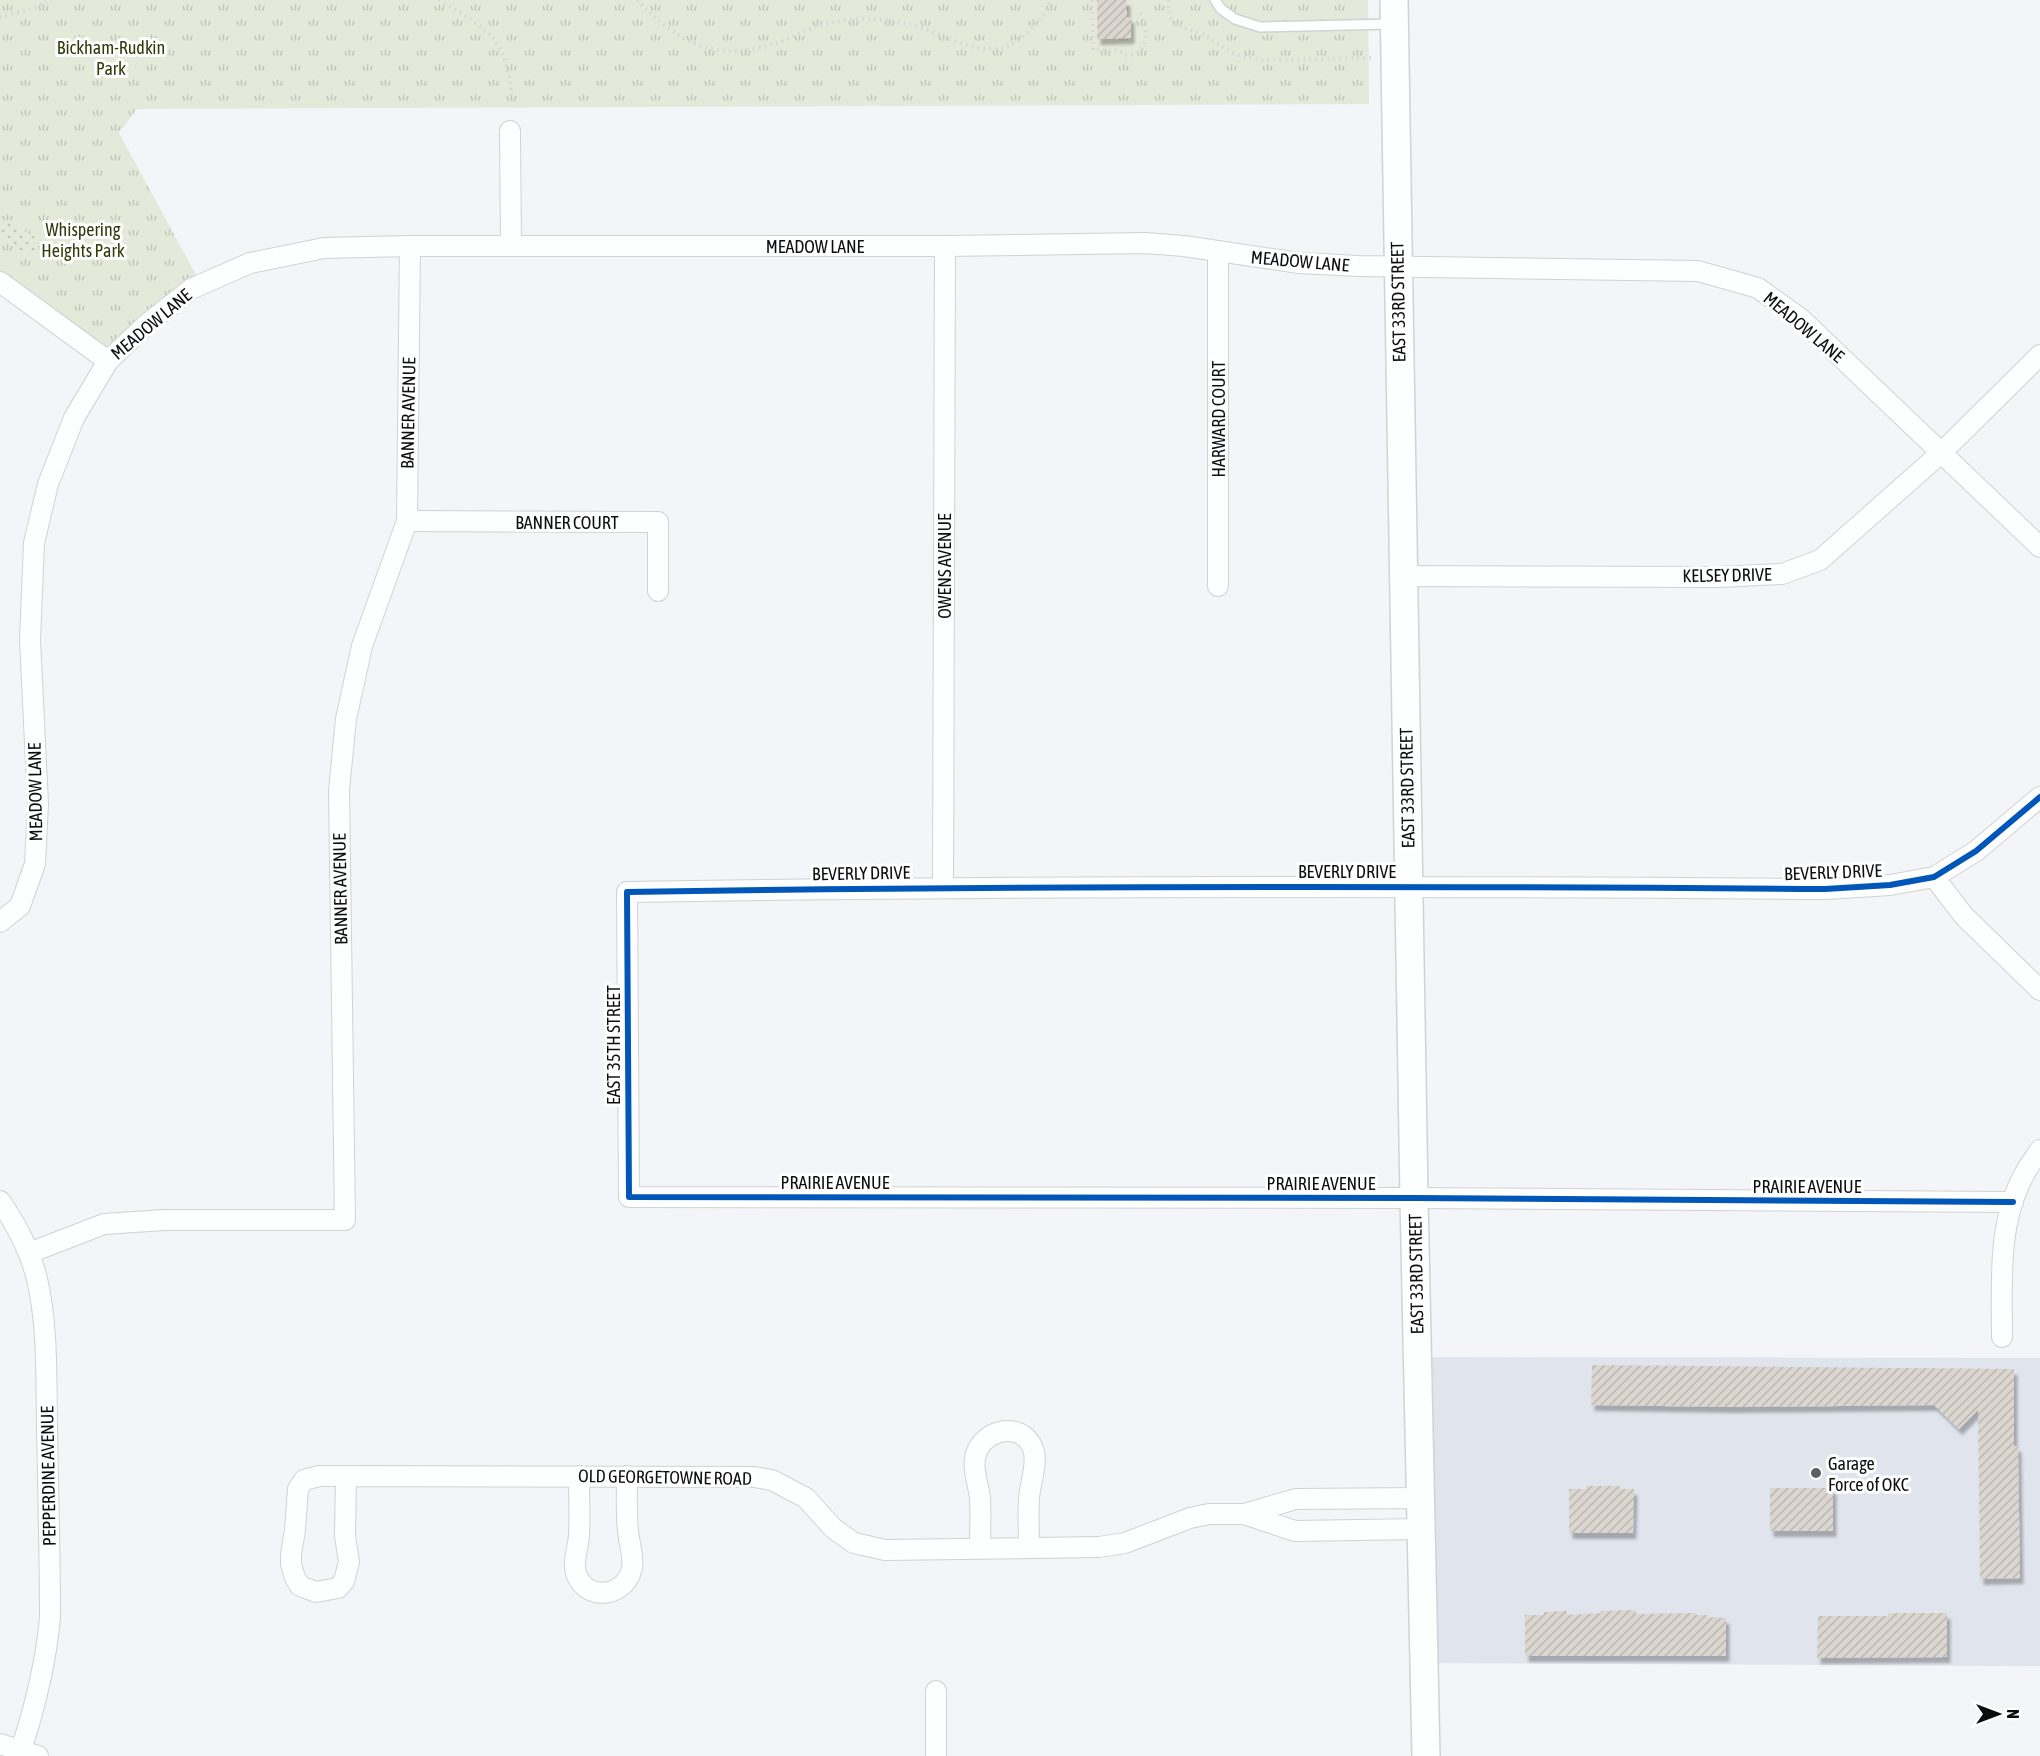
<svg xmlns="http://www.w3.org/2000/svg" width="2040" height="1756" font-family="'Asap Condensed',sans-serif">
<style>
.built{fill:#e0e5ed}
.park{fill:url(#park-tufts)}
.garden{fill:url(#garden-dots)}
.building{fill:url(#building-hatch);filter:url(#shadow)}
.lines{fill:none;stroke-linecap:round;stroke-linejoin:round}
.lane-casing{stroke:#d1d2d4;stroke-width:12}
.street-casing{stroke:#d1d2d4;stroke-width:22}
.secondary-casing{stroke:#d1d2d4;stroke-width:30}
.path{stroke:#d7d7d9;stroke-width:4;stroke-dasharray:1.5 4.5;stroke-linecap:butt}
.lane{stroke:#fdfefe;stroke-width:9}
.street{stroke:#fdfefe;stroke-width:20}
.secondary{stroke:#fdfefe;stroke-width:27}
.cycleway-casing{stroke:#fff;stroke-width:10}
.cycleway{stroke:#0057b8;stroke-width:6}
.poi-dot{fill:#5d5e61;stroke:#fff;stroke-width:2}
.labels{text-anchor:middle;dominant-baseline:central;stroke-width:6;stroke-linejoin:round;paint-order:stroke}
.park-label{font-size:18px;fill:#2f3a08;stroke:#fff}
.street-label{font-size:18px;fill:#0c0d0f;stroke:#fff}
.poi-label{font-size:18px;fill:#0c0d0f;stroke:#fff;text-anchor:start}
</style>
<defs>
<pattern id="park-tufts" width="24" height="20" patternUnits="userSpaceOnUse" patternTransform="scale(1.5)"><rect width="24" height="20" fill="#e4e9da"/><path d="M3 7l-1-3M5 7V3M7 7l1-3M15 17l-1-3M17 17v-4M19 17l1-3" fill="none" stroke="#c2c7ba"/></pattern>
<pattern id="garden-dots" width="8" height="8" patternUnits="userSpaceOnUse" patternTransform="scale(1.5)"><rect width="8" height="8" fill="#e4e9da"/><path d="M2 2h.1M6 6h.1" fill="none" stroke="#c2c7ba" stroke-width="1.8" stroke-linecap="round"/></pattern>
<pattern id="building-hatch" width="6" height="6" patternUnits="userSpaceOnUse" patternTransform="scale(1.5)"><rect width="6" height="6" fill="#dbd6d0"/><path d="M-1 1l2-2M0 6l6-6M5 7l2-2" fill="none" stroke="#bbb6b1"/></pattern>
<filter id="shadow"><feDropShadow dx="3.5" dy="6" stdDeviation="1.5" flood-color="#0004"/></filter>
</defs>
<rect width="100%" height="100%" fill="#f3f5f8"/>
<polygon class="built" points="1417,1357 2040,1358 2040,1666 1425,1663"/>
<polygon class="park" points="0,0 1368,0 1369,104 137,109 119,133 201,284 108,361 0,282"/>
<polygon class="garden" points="0,220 4,220 35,237 39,245 35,252 26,253 0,238"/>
<g class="building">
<polygon points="1097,0 1127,0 1127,17 1131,17 1131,38 1097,39"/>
<polygon points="1592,1365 2014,1369 2014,1446 2018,1446 2020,1578 1980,1579 1978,1410 1959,1429 1934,1405 1732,1407 1591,1405"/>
<polygon points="1586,1486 1620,1486 1620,1489 1634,1489 1633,1533 1569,1533 1569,1489 1586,1489"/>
<rect x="1770" y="1488" width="63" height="43"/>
<polygon points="1636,1610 1636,1614 1696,1613 1696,1615 1707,1615 1707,1617 1726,1618 1726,1656 1525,1656 1525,1615 1544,1615 1544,1612 1567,1611 1567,1615 1601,1613 1601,1611"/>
<polygon points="1888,1613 1947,1613 1947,1657 1817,1658 1818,1616 1888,1616"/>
</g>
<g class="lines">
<g class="lane-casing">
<polyline id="lane" points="1215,0 1221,9 1235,19 1260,27 1392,24"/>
</g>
<g class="street-casing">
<g id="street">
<polyline points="510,131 511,246"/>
<polyline points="1218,251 1218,586"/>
<polyline points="0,282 108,361"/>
<polyline points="407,521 658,522 658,591"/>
<polyline points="1403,576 1719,577 1782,574 1820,560 1941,453 2040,355"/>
<polyline points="1934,877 1964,916 2040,990"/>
<polyline points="943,886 945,246"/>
<polyline points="0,922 20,906 35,864 38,804 30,640 34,543 48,484 74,418 108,361 147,324 191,289 250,263 324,248 410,246 945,246 1145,243 1184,246 1299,263 1358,266 1698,271 1758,288 1801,319 2040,547"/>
<path d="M0,1201C16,1224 30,1251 37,1279C48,1326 46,1377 47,1425C48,1489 50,1553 50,1617C46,1664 34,1711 19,1756"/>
<path d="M2013,1202L1414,1198L629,1197L627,892C1026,885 1426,886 1825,889L1890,885L1934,877L1976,851L2040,797"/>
<polyline points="29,1253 104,1224 164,1220 345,1220 339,790 346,719 362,646 407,521 410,246"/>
<path d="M2002,1337C2002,1283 1997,1222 2025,1173C2029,1165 2035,1158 2040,1150"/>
<polyline points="346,1476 319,1476 304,1480 298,1489 295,1530 291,1554 291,1564 295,1578 300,1586 316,1592 338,1588 344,1581 349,1562 345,1536 346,1476 754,1477 772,1480 806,1498 833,1528 854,1543 885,1550 1099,1547 1125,1543 1190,1518 1209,1514 1244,1514 1296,1499 1420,1498"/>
<path d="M579,1476C579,1496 580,1516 579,1536C578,1547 574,1558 575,1568C579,1600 624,1602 632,1568C634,1556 629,1543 628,1531C626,1513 627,1494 627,1476"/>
<polyline points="1244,1514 1295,1531 1421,1529"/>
<path d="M980,1548C980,1532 981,1515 980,1498C978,1481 970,1465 978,1449C991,1425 1027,1424 1034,1452C1037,1467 1030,1483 1029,1498C1028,1514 1029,1531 1029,1548"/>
<polyline points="0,1744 38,1756"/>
<polyline points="936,1756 936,1691"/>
</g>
</g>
<g class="secondary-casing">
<polyline id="secondary" points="1394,0 1414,1198 1426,1756"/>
</g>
<g class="path">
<path d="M439,0C491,31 507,37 512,102"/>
<path d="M637,0C676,41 713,62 771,45C786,41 799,33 813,28C830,21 849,19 867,19C887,19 907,23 925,29C963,43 996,66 1030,30C1039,21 1047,12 1050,0"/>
<path d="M1092,0L1093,50H1117L1127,56C1150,53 1149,29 1140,12"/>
<polyline points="1169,0 1168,11 1171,18 1184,28 1203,34 1229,51 1240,56 1263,60 1371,58"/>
<polyline points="0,17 34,8 52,0"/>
</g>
<use href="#lane" class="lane"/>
<use href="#street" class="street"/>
<use href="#secondary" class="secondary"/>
<g class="cycleway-casing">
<path id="cycleway" d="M2013,1202L1414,1198L629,1197L627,892C1026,885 1426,886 1825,889L1890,885L1934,877L1976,851L2040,797"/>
</g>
<use href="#cycleway" class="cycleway"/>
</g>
<circle class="poi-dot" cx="1816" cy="1473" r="6"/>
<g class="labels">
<g class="park-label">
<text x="111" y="47">Bickham-Rudkin<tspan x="111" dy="21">Park</tspan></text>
<text x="83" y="229">Whispering<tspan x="83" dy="21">Heights Park</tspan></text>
</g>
<g class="street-label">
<text x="815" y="246">MEADOW LANE</text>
<text transform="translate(1300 261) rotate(5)">MEADOW LANE</text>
<text transform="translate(1398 302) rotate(-91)">EAST 33RD STREET</text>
<text transform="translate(151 324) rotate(-40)">MEADOW LANE</text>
<text transform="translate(1804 327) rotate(40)">MEADOW LANE</text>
<text transform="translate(408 413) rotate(-89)">BANNER AVENUE</text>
<text transform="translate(1218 419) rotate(-90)">HARWARD COURT</text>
<text x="567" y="522">BANNER COURT</text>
<text transform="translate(944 566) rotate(-90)">OWENS AVENUE</text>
<text transform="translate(1727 575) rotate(-1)">KELSEY DRIVE</text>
<text transform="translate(1407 788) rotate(-91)">EAST 33RD STREET</text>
<text transform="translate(35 792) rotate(-91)">MEADOW LANE</text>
<text x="1347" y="871">BEVERLY DRIVE</text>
<text transform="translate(1833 872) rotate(-2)">BEVERLY DRIVE</text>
<text transform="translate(861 873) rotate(-1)">BEVERLY DRIVE</text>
<text transform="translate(340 889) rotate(-91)">BANNER AVENUE</text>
<text transform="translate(613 1045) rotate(-90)">EAST 35TH STREET</text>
<text x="835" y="1182">PRAIRIE AVENUE</text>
<text x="1321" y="1183">PRAIRIE AVENUE</text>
<text x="1807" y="1186">PRAIRIE AVENUE</text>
<text transform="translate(1416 1274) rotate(-91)">EAST 33RD STREET</text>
<text transform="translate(48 1476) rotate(-91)">PEPPERDINE AVENUE</text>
<text transform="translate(665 1477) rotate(1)">OLD GEORGETOWNE ROAD</text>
</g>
<g class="poi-label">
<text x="1828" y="1463">Garage<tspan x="1828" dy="21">Force of OKC</tspan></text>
</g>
</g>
<g transform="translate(1998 1714) rotate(90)" stroke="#ffffff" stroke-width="4.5" paint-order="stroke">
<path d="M0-4.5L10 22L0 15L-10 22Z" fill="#0c0d0f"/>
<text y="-9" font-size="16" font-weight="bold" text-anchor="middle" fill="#0c0d0f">N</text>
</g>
</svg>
